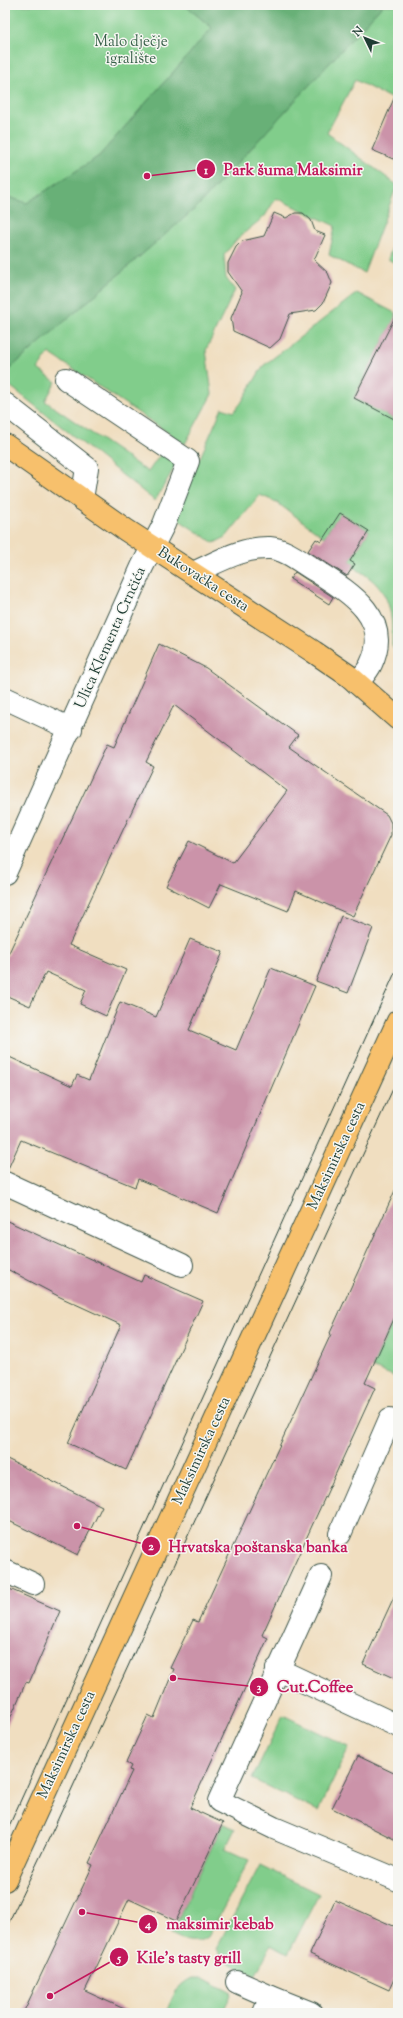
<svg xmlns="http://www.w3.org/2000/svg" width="403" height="2018" font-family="'Sorts Mill Goudy',serif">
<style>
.green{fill:#81cd8b;stroke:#508560}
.forest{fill:#68b077;stroke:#447656}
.building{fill:#cb93a9}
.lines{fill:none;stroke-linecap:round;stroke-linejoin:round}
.minor-casing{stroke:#3e5549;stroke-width:24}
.major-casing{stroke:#3e5549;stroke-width:24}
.minor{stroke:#fff;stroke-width:22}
.major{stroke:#f7c06c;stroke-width:22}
.tram{stroke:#1f3d34;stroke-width:1}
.labels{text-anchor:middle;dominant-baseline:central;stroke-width:3;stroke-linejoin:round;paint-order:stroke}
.park-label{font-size:15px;fill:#38614a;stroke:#f6f6f2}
.street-label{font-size:15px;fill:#1f3d34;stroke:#f6f6f2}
.leader{fill:none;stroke:#c2185b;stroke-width:1.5}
.callout-dot{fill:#c2185b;stroke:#f6f6f2;stroke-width:1.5}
.mark-label{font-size:12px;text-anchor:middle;font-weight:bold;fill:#fff}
.callout-label{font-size:16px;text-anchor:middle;font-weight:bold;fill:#c2185b;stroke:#f6f6f2;stroke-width:3;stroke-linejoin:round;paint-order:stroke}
</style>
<rect width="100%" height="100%" fill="#f6f6f2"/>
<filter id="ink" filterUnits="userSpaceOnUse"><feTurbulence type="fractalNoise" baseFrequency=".025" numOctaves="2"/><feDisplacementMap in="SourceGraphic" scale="8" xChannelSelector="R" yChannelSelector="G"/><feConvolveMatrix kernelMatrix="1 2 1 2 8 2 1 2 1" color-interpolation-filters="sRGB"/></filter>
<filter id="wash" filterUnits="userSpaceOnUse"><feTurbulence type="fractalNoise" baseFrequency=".012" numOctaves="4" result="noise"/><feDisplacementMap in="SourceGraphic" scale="16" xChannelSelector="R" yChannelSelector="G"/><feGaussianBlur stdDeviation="0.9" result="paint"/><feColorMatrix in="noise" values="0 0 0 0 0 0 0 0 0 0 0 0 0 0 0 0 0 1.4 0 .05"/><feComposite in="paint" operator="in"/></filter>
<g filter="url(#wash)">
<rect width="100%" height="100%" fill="#f0dec0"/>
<g class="green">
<polygon points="5,5 185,5 212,28 99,156 27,203 5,196"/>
<polygon points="383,5 398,5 398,102 355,80 327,133 397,185 364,273 329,255 335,226 276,198 265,216 238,238 224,255 226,278 235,290 206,350 212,394 185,444 49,353 38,369 56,382 45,401 148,472 162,452 177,463 155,501 5,382 5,373 198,206"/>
<polygon points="398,231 398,265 388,259"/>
<path d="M357,293L397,314L354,398L398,421V653L392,646C393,607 389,587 353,567L355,564L350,561L369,531L340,513L324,537L276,502L260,495L226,537L214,543L179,520L180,503L222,408L234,412L241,403L263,366Z"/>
<polygon points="398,1310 398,1378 372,1367"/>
<polygon points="283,1715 349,1747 318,1811 252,1779"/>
<path d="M223,1823L235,1829L225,1849L249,1860L208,1937C193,1945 185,1941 171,1934Z"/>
<polygon points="260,1865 319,1894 288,1954 271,1945 255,1976 222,1959 216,1949"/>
<path d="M192,1978H203L232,1993L222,2013H166C172,1998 176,1985 192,1978Z"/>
</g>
<polygon class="forest" points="185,5 383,5 198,206 6,372 5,196 27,203 99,156 212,28"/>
<g id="blocks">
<g class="building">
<polygon points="398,89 398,161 372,150"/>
<polygon points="274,213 286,218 295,213 303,213 311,220 315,231 325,235 314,260 328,273 332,283 323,303 316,310 290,314 280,339 270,348 233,331 231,318 242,292 228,272 228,263 236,247 242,241 264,236"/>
<polygon points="398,311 398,421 354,398"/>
<polygon points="340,513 369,531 350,561 355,564 347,576 308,551 316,539 321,542"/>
<polygon points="295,572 333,597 329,604 290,579"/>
<polygon points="159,644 206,668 298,735 289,747 387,815 391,823 391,835 353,916 296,891 288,911 221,884 209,908 166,886 189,841 233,863 287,791 174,705 146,762 153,766 69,945 126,970 106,1016 80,1004 86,990 46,972 30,1006 5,995 5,961 107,744 114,747"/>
<polygon points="341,916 373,928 348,993 316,981"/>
<polygon points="190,939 223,952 189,1030 236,1050 271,968 315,986 218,1213 138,1179 135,1187 21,1140 7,1171 5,1171 5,1055 72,1086 77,1075 89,1080 120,1002 156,1017"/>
<polygon points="398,1184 398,1310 365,1383 375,1388 262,1635 268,1638 190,1808 223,1823 176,1921 129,1899 85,1991 133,2013 23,2013 93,1865 89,1863 132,1771 129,1770 131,1766 126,1763 148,1715 154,1718 174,1669 170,1668 193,1620 198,1622 331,1334 330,1333"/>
<polygon points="5,1220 141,1282 144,1275 203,1301 126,1470 68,1443 121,1325 60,1297 5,1268"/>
<polygon points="5,1458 102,1506 78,1555 5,1519"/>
<polygon points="5,1587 60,1611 29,1683 26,1682 5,1730"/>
<polygon points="398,1588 398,1680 363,1664"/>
<polygon points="358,1756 398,1775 398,1841 332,1808"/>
<polygon points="335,1900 398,1928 398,1970 389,1990 310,1954"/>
</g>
</g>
</g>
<g filter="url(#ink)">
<use href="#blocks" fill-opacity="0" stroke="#3e5549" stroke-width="1"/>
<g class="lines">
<g class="minor-casing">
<g id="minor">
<polyline points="5,404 87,468 82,499"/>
<path d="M193,573C218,562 242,547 270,548C286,549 302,563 316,571C349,592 393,618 371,664C368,671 362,677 357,683"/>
<polyline points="5,698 71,729"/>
<polyline points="5,873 142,567 164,524 188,461 66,379"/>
<polyline points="5,1183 182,1265"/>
<polyline points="340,1534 390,1419 398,1422"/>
<polyline points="5,1571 33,1584"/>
<polyline points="321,1576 219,1801 274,1828 398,1880"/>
<polyline points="277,1669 398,1726"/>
<polyline points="237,1982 271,1997"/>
<polyline points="264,2013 271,1997 311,2013"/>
</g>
</g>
<g class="major-casing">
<g id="major">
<polyline points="5,445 126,530 314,652 349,676 398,719"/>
<polyline points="5,1880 398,1021"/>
</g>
</g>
<use href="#minor" class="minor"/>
<use href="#major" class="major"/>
<g class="tram">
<polyline points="5,1835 398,966"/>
<polyline points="5,1930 52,1832 398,1078"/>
</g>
</g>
</g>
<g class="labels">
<g class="park-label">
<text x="131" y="42">Malo dječje<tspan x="131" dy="17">igralište</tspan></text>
</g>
<g class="street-label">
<text transform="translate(203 580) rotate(33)">Bukovačka cesta</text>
<text transform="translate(111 638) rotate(-66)">Ulica Klementa Crnčića</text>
<text transform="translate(337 1156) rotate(-65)">Maksimirska cesta</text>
<text transform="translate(202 1451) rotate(-65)">Maksimirska cesta</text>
<text transform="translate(67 1745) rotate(-65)">Maksimirska cesta</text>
</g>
</g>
<path class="leader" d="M147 176L206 169M77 1526L151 1546M173 1678L259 1687M82 1912L148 1924M50 1996L119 1957"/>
<g class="callout-dot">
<circle cx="147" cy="176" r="4"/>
<circle cx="77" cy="1526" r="4"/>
<circle cx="173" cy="1678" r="4"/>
<circle cx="82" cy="1912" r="4"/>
<circle cx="50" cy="1996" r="4"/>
<circle cx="206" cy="169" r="10"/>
<circle cx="151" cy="1546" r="10"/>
<circle cx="259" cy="1687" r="10"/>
<circle cx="148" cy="1924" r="10"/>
<circle cx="119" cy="1957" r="10"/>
</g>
<g class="mark-label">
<text x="206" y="174">1</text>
<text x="151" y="1550">2</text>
<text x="259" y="1691">3</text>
<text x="148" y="1928">4</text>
<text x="119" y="1962">5</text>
</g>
<g class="callout-label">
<text x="293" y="175">Park šuma Maksimir</text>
<text x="258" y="1552">Hrvatska poštanska banka</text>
<text x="315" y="1692">Cut.Coffee</text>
<text x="220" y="1929">maksimir kebab</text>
<text x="189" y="1963">Kile's tasty grill</text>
</g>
<rect width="403" height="2018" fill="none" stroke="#f6f6f2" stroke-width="20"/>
<g transform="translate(365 38) rotate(313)" stroke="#f6f6f2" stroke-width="3" paint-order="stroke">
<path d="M0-3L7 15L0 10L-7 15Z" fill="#1f3d34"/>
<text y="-6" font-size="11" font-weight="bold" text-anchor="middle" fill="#1f3d34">N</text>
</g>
</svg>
